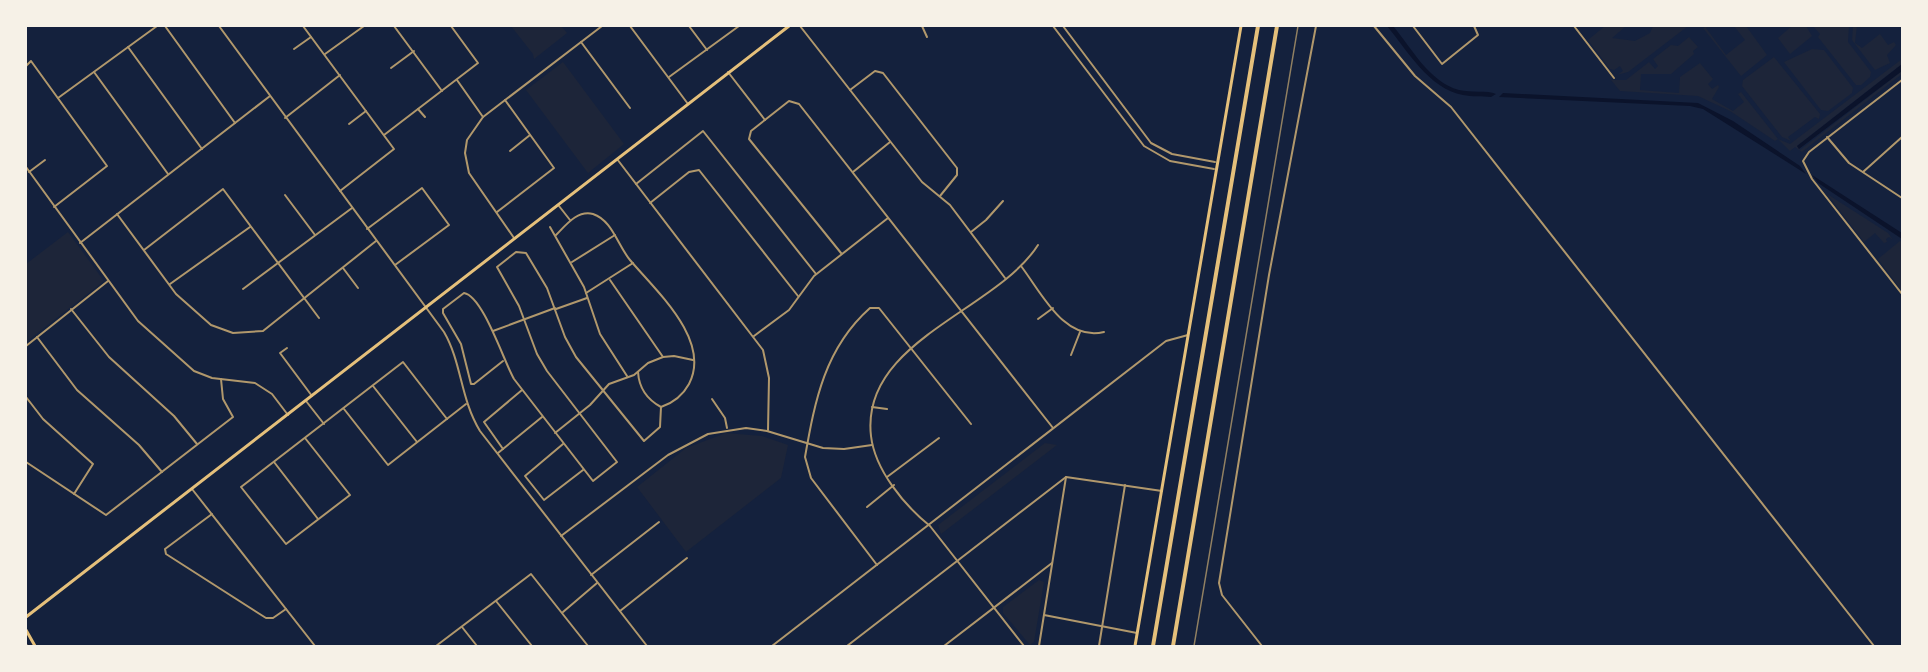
<svg xmlns="http://www.w3.org/2000/svg" width="1928" height="672" font-family="Barlow,sans-serif">
<style>
.green{fill:#1d2539}
.water{fill:#0b132b}
.lines{fill:none;stroke-linecap:round;stroke-linejoin:round}
.minor{stroke:#b1986c;stroke-width:2}
.tertiary{stroke:#b1986c;stroke-width:2}
.secondary{stroke:#e5c07b;stroke-width:3}
.motorway{stroke:#e5c07b;stroke-width:4}
.rail{stroke:#918062;stroke-width:1.5}
</style>
<rect width="100%" height="100%" fill="#14213d"/>
<g class="green">
<polygon points="511,26 561,26 567,33 534,59 533,54"/>
<polygon points="1605,26 1626,26 1612,38 1635,41 1650,33 1653,26 1688,26 1628,72 1617,75 1623,71 1620,66 1614,70 1610,69 1588,40"/>
<polygon points="1708,26 1706,28 1726,55 1745,40 1734,26 1746,26 1767,55 1741,76 1703,28"/>
<polygon points="1792,26 1806,26 1812,36 1790,54 1778,38"/>
<polygon points="1813,26 1849,26 1848,42 1871,72 1870,77 1861,85 1856,85 1818,37 1820,34"/>
<polygon points="1853,26 1857,26 1855,43 1862,48 1880,34 1888,45 1894,42 1896,45 1887,55 1890,63 1875,70 1852,40"/>
<polygon points="1689,37 1698,47 1693,51 1694,54 1671,74 1641,74 1640,90 1679,93 1680,77 1700,63 1713,79 1708,84 1712,89 1718,85 1719,87 1712,99 1733,111 1744,102 1738,94 1741,92 1778,139 1790,144 1902,59 1902,64 1797,146 1800,150 1902,71 1902,74 1802,152 1795,147 1790,151 1778,139 1775,141 1730,111 1698,96 1620,91 1611,80 1626,80 1649,62 1655,69 1658,66 1653,59 1671,45 1678,46"/>
<polygon points="1812,49 1824,50 1853,88 1852,93 1828,111 1821,110 1784,62"/>
<polygon points="1774,57 1820,114 1819,119 1815,117 1788,137 1791,141 1782,137 1742,86 1743,80"/>
<polygon points="563,62 624,144 588,173 526,90"/>
<polygon points="1827,194 1888,233 1893,240 1889,237 1886,239 1887,242 1884,243 1875,233 1864,242"/>
<polygon points="68,232 104,281 26,342 26,264"/>
<polygon points="1900,241 1902,242 1902,291 1878,259"/>
<polygon points="726,433 762,436 788,445 781,478 686,552 637,487 686,448"/>
<polygon points="1045,443 1057,445 941,534 938,525"/>
<polygon points="1039,580 1044,582 1034,642 1030,645 1003,613 1003,607"/>
</g>
<g class="water">
<path d="M1387,26H1393C1411,47 1429,82 1459,90C1471,93 1487,90 1496,94L1491,97C1482,96 1472,97 1463,95C1429,89 1407,50 1387,26Z"/>
<polygon points="1902,64 1902,71 1799,149 1797,146"/>
<polygon points="1503,93 1698,103 1733,121 1800,166 1806,174 1703,109 1690,106 1499,97"/>
<polygon points="1812,175 1902,233 1902,239 1818,183"/>
</g>
<g class="lines">
<g class="minor">
<polyline points="80,26 82,26"/>
<polyline points="165,26 235,123"/>
<polyline points="303,26 394,149 340,191"/>
<polyline points="394,26 442,91"/>
<polyline points="630,26 688,104"/>
<polyline points="689,26 707,50"/>
<polyline points="800,26 922,182 950,205 1005,278"/>
<polyline points="922,26 927,37"/>
<polyline points="1374,26 1415,76 1451,107 1874,646"/>
<polyline points="1413,26 1442,64 1478,35 1474,26"/>
<polyline points="1574,26 1614,78"/>
<polyline points="581,42 630,108"/>
<polyline points="128,47 202,149"/>
<polyline points="294,49 311,37"/>
<polyline points="325,54 364,26"/>
<polyline points="26,66 31,61 107,166 54,207"/>
<polyline points="391,68 414,51"/>
<polyline points="94,72 168,174"/>
<polyline points="728,72 765,120"/>
<polyline points="669,77 739,26"/>
<polyline points="457,80 483,117"/>
<polyline points="1902,80 1809,152 1803,161 1812,179 1902,294"/>
<polyline points="850,90 875,71 883,73 957,168 957,175 940,196"/>
<polyline points="58,98 157,26"/>
<polyline points="418,109 425,117"/>
<polyline points="285,118 340,75"/>
<polyline points="349,124 366,111"/>
<polyline points="384,135 478,63 451,26"/>
<polyline points="1827,137 1849,163 1902,198"/>
<polyline points="510,151 530,135"/>
<polyline points="617,159 763,350 769,378 768,430"/>
<polyline points="26,167 138,321 194,371 212,378 255,383 272,394 288,415"/>
<polyline points="29,172 45,160"/>
<polyline points="853,172 890,142"/>
<polyline points="1863,172 1902,137"/>
<polyline points="636,184 703,131 816,274"/>
<polyline points="285,195 315,235"/>
<polyline points="650,203 689,172 699,170 798,296"/>
<polyline points="559,206 570,220"/>
<polyline points="497,212 554,168 505,100"/>
<polyline points="117,214 176,294 211,325 233,333 263,331 376,241"/>
<polyline points="550,227 584,287 600,334 627,376"/>
<polyline points="367,229 422,188 449,225 395,265"/>
<polyline points="971,232 986,220 1003,201"/>
<path d="M556,235C566,225 577,210 593,214C612,220 618,246 630,260C655,290 712,340 689,384C683,395 673,403 661,407"/>
<polyline points="514,238 469,173 465,153 467,140 483,117 602,26"/>
<polyline points="80,243 270,96"/>
<polyline points="144,250 223,189 319,318"/>
<polyline points="841,253 749,139 751,131 789,101 799,104 1053,428"/>
<polyline points="572,262 615,235"/>
<path d="M1021,266C1041,292 1064,342 1104,332"/>
<polyline points="343,268 358,288"/>
<polyline points="610,280 663,357"/>
<polyline points="170,284 250,227"/>
<polyline points="243,289 352,208"/>
<polyline points="586,293 633,263"/>
<polyline points="71,309 109,357 174,416 197,444"/>
<polyline points="556,309 587,298"/>
<polyline points="1038,319 1053,308"/>
<polyline points="493,331 555,308"/>
<polyline points="754,336 789,310 814,276 888,218"/>
<polyline points="37,337 77,390 139,445 162,472"/>
<polyline points="26,346 108,281"/>
<polyline points="287,348 280,353 312,396"/>
<polyline points="1071,355 1080,332"/>
<path d="M503,361L474,384H471L461,344L443,313V309L464,293C483,296 504,362 514,379L593,481L617,462L547,371L537,354L519,306L497,267L516,252L526,253L547,288L565,337L576,357L644,441L660,427L661,407C648,400 639,388 638,372"/>
<polyline points="373,386 417,442"/>
<polyline points="26,397 43,419 93,464 74,494"/>
<polyline points="712,399 725,418 727,428"/>
<polyline points="306,401 324,424"/>
<polyline points="872,407 887,409"/>
<polyline points="344,409 388,465 466,404"/>
<polyline points="555,433 590,405 609,384 634,375 648,363 663,357 674,356 693,360"/>
<polyline points="305,438 350,495 286,544 241,487 403,362 447,419"/>
<polyline points="563,444 525,476 544,500 583,470"/>
<polyline points="503,449 484,422 522,390"/>
<polyline points="498,453 542,417"/>
<polyline points="26,462 106,515 233,417 223,399 221,379"/>
<polyline points="274,462 318,519"/>
<polyline points="887,477 939,438"/>
<polyline points="192,489 315,646"/>
<polyline points="867,507 894,485"/>
<polyline points="212,514 165,549 166,554 266,618 273,618 286,609"/>
<polyline points="561,536 668,455 708,434 746,428 767,431 823,448 844,449 872,445"/>
<path d="M877,565L811,478L805,457C815,400 825,348 870,308H879L971,424"/>
<polyline points="591,575 659,522"/>
<polyline points="496,601 532,646"/>
<polyline points="620,611 687,558"/>
<polyline points="563,612 597,583"/>
<polyline points="1044,615 1137,633"/>
<polyline points="462,627 477,646"/>
<polyline points="436,646 531,574 588,646"/>
<polyline points="847,646 1066,477 1162,491"/>
<polyline points="944,646 1052,563"/>
<path d="M1024,646L930,526C904,505 875,470 871,436C860,341 996,311 1038,245"/>
<polyline points="1039,646 1066,477"/>
<polyline points="1099,646 1125,485"/>
<polyline points="1262,646 1222,595 1219,583 1269,275 1316,26"/>
</g>
<g class="tertiary">
<path d="M219,26L444,332C462,363 460,398 480,431L647,646"/>
<polyline points="1053,26 1144,146 1170,161 1214,169"/>
<polyline points="1063,26 1151,143 1172,154 1215,162"/>
<polyline points="772,646 1166,341 1188,335"/>
</g>
<g class="secondary">
<polyline points="26,617 789,26"/>
<polyline points="26,630 35,646"/>
<polyline points="26,645 26,646"/>
<polyline points="1135,646 1241,26"/>
</g>
<g class="motorway">
<polyline points="1153,646 1258,26"/>
<polyline points="1173,646 1277,26"/>
</g>
<polyline class="rail" points="1194,646 1298,26"/>
</g>
<rect width="1928" height="672" fill="none" stroke="#f6f1e7" stroke-width="54"/>
</svg>
